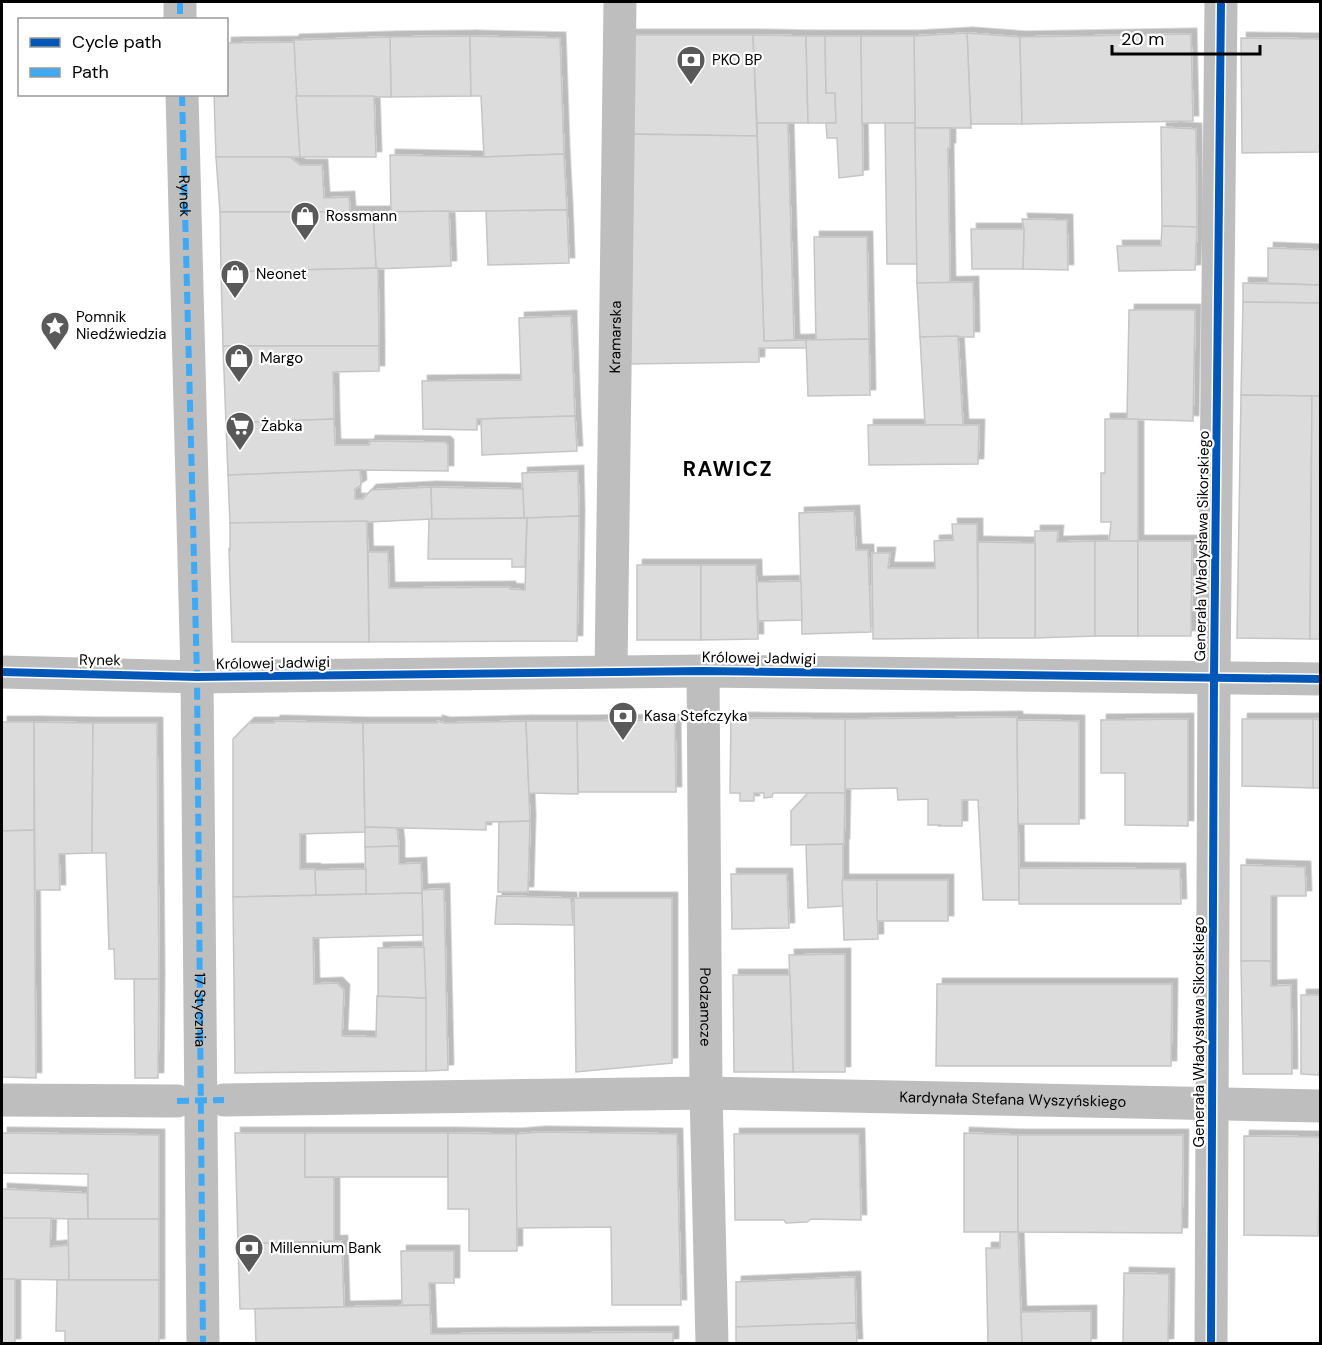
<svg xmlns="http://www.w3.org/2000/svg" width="1322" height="1345" font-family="'DM Sans',sans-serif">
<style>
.building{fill:#dcdcdc;stroke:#c5c5c5;stroke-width:1.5;filter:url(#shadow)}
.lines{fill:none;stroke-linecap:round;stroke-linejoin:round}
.pedestrian{stroke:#bebebe;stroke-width:33}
.minor{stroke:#bebebe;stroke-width:33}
.quiet{stroke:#3fa9f5;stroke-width:6;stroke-dasharray:12 6;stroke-linecap:butt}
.cycleway-casing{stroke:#fff;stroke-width:11}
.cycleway{stroke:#0057b8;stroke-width:8}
.labels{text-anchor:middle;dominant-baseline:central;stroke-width:4.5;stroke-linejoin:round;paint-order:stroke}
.poi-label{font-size:15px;fill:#000;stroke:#fff;text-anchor:start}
.street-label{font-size:15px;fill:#000;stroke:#fff}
.district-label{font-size:21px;font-weight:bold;letter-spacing:1.5px;fill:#000;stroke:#fff}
</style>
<defs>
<filter id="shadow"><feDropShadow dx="5.5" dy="-5.5" stdDeviation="0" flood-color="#0004"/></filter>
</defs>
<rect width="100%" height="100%" fill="#fff"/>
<g class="building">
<polygon points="967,33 1020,37 1022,124 971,124"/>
<polygon points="967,33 971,128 915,128 914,36"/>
<polygon points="1191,34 1193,121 1022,124 1020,37"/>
<polygon points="624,35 753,35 757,136 625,134"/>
<polygon points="753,35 806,36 808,123 757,123"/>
<polygon points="470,36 471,96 391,97 390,37"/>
<polygon points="470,36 560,38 564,154 484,157 481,96 471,96"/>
<polygon points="806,36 825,36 826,93 835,93 836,123 808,123"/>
<polygon points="825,36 861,36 863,175 839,178 837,138 827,138 826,123 836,123 835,93 826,93"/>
<polygon points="861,36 914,36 915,123 862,123"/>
<polygon points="390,37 391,97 296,96 294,40"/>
<polygon points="1241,38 1320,39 1320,152 1242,153"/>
<polygon points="294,42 300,157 216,157 214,94 226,94 226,43"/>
<polygon points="296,96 374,96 376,157 300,157"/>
<polygon points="757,123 788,123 794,340 764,341"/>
<polygon points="885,123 915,123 917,264 887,264"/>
<polygon points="1161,127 1196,129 1197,227 1162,226"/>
<polygon points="915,128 950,128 950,148 948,148 950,283 917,283"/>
<polygon points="625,134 757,136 764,341 806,340 807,348 759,348 759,362 629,364"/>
<polygon points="564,154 567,210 391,212 390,155 484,157"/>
<polygon points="216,157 290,157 300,165 322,165 324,198 349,197 350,212 220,212"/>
<polygon points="567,210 569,263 488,265 486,211"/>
<polygon points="449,211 451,266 376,269 373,212"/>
<polygon points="220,212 373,212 376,268 221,272"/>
<polygon points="1022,219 1067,220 1068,270 1023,269 1024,229"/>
<polygon points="1162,226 1197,227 1195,270 1119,271 1117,246 1161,246"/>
<polygon points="971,229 1024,229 1023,269 972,269"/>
<polygon points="814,237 867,237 869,339 816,340"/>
<polygon points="1268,248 1320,250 1320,285 1268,283"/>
<polygon points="378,268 379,346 223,346 221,272"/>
<polygon points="973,282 974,337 920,337 917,283"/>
<polygon points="1243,283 1320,285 1320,303 1243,302"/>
<polygon points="1243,302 1320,303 1320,396 1241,395"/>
<polygon points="1129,310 1195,310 1193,421 1127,419"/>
<polygon points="571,316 575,416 477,419 477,430 423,429 422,381 521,380 519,318"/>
<polygon points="958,336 963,425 925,425 920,337"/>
<polygon points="869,339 870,395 808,396 806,340"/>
<polygon points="223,346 379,346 379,371 333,372 334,419 226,423"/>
<polygon points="1241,395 1312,396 1310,639 1237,638"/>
<polygon points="1312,396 1320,396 1320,639 1310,639"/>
<polygon points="575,416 577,451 482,455 481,419"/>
<polygon points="334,419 335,445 369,445 370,441 445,442 448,445 448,471 360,470 228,475 226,423"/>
<polygon points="1105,419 1138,419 1138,541 1109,542 1111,522 1101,522 1101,473 1105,473"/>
<polygon points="868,425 979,425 978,464 869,465"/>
<polygon points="360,470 361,485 355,489 355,499 363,499 371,490 431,487 432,519 368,522 230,523 228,475"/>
<polygon points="578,471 579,516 524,518 522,473"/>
<polygon points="431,487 523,489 524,518 432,519"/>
<polygon points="854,511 856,550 868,550 871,632 802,634 799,513"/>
<polygon points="579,516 577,641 369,642 368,552 388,552 389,588 510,587 510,589 525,590 527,518"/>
<polygon points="527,518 525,567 512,567 512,559 428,559 429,519"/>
<polygon points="367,521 369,642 232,642 229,549 230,550 230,523"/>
<polygon points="952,524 977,524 978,638 873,639 872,553 890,553 888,568 935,568 934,541 953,540"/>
<polygon points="1035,531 1058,531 1057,542 1095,541 1095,636 1035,638"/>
<rect x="1095" y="541" width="43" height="95"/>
<polygon points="1138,541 1192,541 1191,636 1138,636"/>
<polygon points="978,542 1035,543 1035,638 978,638"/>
<rect x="637" y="565" width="64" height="75"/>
<polygon points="701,565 756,565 758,639 701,640"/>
<polygon points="801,581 802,620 758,621 757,582"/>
<polygon points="1017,717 1019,900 983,900 978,800 962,800 962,826 939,826 940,825 928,825 928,799 898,800 897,788 845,789 845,719"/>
<polygon points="731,718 845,719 845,793 773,793 772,797 764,798 764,793 754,793 754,801 740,801 740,793 730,793"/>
<polygon points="1188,719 1188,826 1125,825 1125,773 1101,773 1101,720"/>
<polygon points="1242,719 1313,719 1313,788 1242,786"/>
<polygon points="1313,719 1320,720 1320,788 1313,788"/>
<polygon points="675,720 676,792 578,792 577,721"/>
<polygon points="1017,720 1079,721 1079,824 1018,824"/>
<polygon points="275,721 363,723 365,832 300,834 300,869 315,869 316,895 233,897 233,739 249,723 274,723"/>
<polygon points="437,721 445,723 526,721 530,821 486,822 486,830 365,827 363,723 437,723"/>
<polygon points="526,721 577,721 578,794 529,793"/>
<polygon points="2,722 34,722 34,830 2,831"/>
<polygon points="34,722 93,723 92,853 59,854 60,890 35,890"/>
<polygon points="93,723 157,723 159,979 115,979 114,949 109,949 106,853 92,853"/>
<polygon points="808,793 845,793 844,844 791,845 791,811"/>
<polygon points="530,821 528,892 498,892 499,822"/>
<polygon points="365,827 397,828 399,846 365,847"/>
<polygon points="34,830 36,1078 2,1077 2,831"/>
<polygon points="843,844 843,906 808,908 806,845"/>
<polygon points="399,846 399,864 421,863 422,893 366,894 365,847"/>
<polygon points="1241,865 1305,867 1306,896 1271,896 1271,961 1241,961"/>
<polygon points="1019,868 1180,869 1181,904 1019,904"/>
<polygon points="366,869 366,894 316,895 315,870"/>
<polygon points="731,874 787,874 789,928 732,929"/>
<polygon points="842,880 877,880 878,939 844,940"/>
<rect x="877" y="880" width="71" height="41"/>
<polygon points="444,889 448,1070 426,1071 422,890"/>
<polygon points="422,893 423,935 313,938 314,984 337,983 344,990 342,1036 376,1037 377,996 426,998 426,1071 235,1073 233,897"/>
<polygon points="497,896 571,898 573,925 495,924"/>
<polygon points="574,898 672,898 672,1063 576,1072"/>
<polygon points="424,947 426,998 378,996 378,948"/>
<polygon points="845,954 845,1072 793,1072 789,955"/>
<polygon points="1241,961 1271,961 1271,986 1291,985 1292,1074 1243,1074"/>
<polygon points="733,975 790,975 793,1072 734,1072"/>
<polygon points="134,979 159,979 158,1078 135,1078"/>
<polygon points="937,984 1172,984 1171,1066 936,1066"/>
<polygon points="1301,995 1320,995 1320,1075 1301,1074"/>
<polygon points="540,1132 677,1134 681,1305 612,1305 611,1227 516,1228 516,1134"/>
<polygon points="2,1133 159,1135 159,1219 88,1219 88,1174 2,1173"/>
<polygon points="235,1133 305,1133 305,1177 334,1177 334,1241 238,1244"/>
<rect x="305" y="1133" width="143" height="44"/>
<polygon points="448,1133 516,1134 517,1251 469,1251 469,1209 448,1209"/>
<polygon points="964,1133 1018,1135 1018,1232 964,1232"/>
<polygon points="734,1134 859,1134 861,1220 811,1219 807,1222 786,1223 784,1220 735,1220"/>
<polygon points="1018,1135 1183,1135 1182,1233 1018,1232"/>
<polygon points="1244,1136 1320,1137 1318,1236 1244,1235"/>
<polygon points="2,1189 87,1193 88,1219 2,1218"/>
<polygon points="2,1218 51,1218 50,1247 69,1245 69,1280 2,1279"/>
<polygon points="68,1219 159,1219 159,1280 69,1280"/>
<polygon points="1000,1232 1018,1232 1022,1344 988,1344 986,1248 1000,1248"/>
<polygon points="342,1241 344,1307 240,1309 238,1244"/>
<polygon points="401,1251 454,1251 454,1283 429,1283 430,1305 402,1305"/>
<polygon points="1124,1273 1169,1274 1168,1344 1123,1344"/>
<polygon points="855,1277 856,1323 736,1327 736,1282"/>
<rect x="2" y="1279" width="13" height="65"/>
<polygon points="57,1280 159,1280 159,1344 65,1344 65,1331 56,1331"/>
<polygon points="430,1305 431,1334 673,1332 673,1344 256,1344 255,1309"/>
<polygon points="1091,1311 1091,1344 1022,1344 1021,1312"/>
<polygon points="856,1323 857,1344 736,1344 736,1327"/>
</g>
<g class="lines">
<g class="pedestrian">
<polyline points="180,2 180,20"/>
<path id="s1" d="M182,94L197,677L203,1344"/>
</g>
<g class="minor">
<path id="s2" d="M611,671L620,2"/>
<path id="s3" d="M703,671L706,1093L712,1344"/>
<polyline points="2,672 197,677 703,671 1320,679"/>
<polyline points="2,1100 177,1101"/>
<path id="s4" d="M224,1100L706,1093L1320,1106"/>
<polyline points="1211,1344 1214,677 1221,2"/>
</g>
<g class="quiet">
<polyline points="180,2 180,20"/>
<polyline points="182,94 197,677 203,1344"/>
<polyline points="177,1101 224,1100"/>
</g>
<g class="cycleway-casing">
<g id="cycleway">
<polyline points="2,672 197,677 703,671 1320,679"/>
<polyline points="1211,1344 1214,677 1221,2"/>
</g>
</g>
<use href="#cycleway" class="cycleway"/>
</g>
<defs>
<g id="bank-pin" transform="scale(1.5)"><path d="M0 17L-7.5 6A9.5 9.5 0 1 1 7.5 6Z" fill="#595959" stroke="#fff"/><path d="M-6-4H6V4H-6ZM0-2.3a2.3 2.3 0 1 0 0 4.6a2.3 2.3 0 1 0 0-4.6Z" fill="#fff"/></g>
<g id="shop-pin" transform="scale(1.5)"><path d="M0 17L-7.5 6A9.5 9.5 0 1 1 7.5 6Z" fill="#595959" stroke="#fff"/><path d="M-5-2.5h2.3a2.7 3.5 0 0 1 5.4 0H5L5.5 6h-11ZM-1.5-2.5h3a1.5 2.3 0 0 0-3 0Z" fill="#fff"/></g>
<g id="sight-pin" transform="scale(1.5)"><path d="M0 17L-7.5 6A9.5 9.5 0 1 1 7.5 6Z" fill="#595959" stroke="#fff"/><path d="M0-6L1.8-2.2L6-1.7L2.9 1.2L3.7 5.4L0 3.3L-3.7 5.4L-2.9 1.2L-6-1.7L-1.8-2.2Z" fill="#fff"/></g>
<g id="supermarket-pin" transform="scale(1.5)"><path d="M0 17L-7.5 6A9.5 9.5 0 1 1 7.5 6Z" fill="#595959" stroke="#fff"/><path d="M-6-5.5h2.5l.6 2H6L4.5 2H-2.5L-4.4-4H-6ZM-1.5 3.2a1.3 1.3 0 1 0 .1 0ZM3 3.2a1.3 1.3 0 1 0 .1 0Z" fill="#fff"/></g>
</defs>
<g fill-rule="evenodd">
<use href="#bank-pin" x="691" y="60"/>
<use href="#shop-pin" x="305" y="216"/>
<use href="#shop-pin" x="235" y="274"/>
<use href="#sight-pin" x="55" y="326"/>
<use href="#shop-pin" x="239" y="358"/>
<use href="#supermarket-pin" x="240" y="426"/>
<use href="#bank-pin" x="623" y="716"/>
<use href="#bank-pin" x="249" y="1248"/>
</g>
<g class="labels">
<g class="poi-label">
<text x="712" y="60">PKO BP</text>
<text x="326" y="216">Rossmann</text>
<text x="256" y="274">Neonet</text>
<text x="76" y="317">Pomnik<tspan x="76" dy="17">Niedźwiedzia</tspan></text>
<text x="260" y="358">Margo</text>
<text x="261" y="426">Żabka</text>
<text x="644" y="716">Kasa Stefczyka</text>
<text x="270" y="1248">Millennium Bank</text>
</g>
<g class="street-label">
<text stroke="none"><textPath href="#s1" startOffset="102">Rynek</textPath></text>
<text stroke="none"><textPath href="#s2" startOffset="334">Kramarska</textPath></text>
<text transform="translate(1202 546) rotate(-89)">Generała Władysława Sikorskiego</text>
<text transform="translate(759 658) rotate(1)">Królowej Jadwigi</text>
<text transform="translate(100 660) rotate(1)">Rynek</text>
<text transform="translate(273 663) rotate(-1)">Królowej Jadwigi</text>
<text stroke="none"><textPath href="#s3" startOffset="336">Podzamcze</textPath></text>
<text stroke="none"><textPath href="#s1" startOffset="916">17 Stycznia</textPath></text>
<text transform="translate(1199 1032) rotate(-90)">Generała Władysława Sikorskiego</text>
<text stroke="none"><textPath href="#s4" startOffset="789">Kardynała Stefana Wyszyńskiego</textPath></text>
</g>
<g class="district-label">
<text x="728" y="469">RAWICZ</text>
</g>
</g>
<rect width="1322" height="1345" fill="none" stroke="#000000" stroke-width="6"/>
<rect x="18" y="18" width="210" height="78" fill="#ffffff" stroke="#999999" stroke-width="1.5"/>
<rect x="30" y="38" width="30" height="9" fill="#0057b8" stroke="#999999" stroke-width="1.5"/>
<text x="72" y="48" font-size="18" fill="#000000">Cycle path</text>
<rect x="30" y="68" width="30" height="9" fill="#3fa9f5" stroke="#999999" stroke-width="1.5"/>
<text x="72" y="78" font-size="18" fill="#000000">Path</text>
<path d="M1112 45v9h148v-9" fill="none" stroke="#000000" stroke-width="3"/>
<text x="1121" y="45" font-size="18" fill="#000000" stroke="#ffffff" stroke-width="4.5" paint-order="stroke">20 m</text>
</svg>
